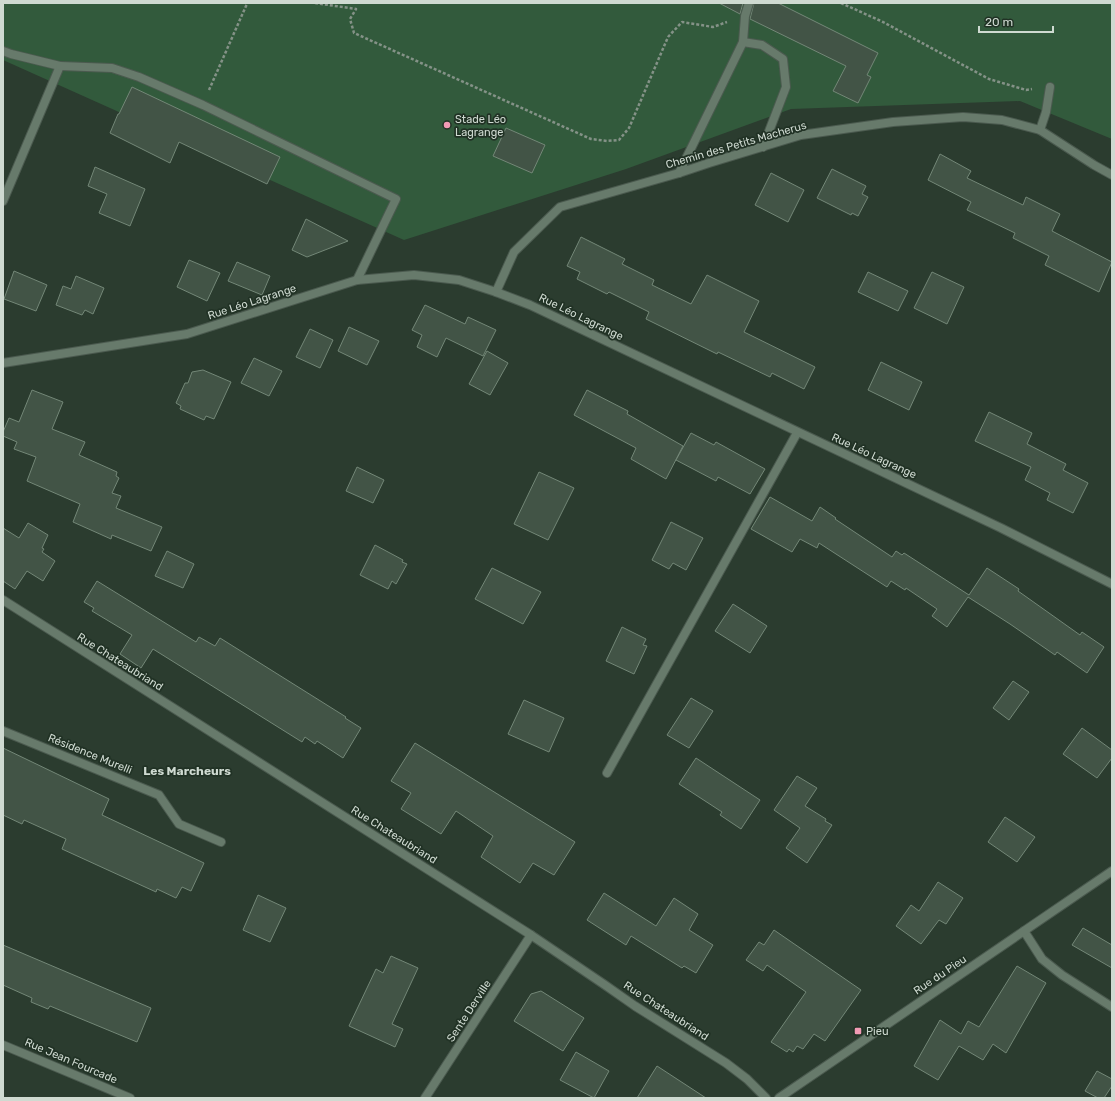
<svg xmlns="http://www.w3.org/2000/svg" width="1115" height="1101" font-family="Rubik,sans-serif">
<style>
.green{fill:#325a3c}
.building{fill:#425446;stroke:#738777}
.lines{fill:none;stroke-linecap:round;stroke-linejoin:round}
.service-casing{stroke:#4b5a4f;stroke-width:10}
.minor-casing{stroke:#4b5a4f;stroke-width:10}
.path{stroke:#849287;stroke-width:2.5;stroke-dasharray:3 2;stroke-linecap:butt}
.service{stroke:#677a6b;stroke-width:8}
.minor{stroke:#677a6b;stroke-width:8}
.poi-dot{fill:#f19ab4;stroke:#213225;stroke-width:1.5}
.labels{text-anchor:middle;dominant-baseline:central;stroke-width:3.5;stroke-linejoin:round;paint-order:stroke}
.poi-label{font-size:11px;fill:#cfdad1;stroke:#213225;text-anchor:start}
.street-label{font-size:11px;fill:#cfdad1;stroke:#213225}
.neighbourhood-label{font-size:12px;font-weight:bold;fill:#cfdad1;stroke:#213225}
</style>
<rect width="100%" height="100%" fill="#2b3c2f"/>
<polygon class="green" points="3,3 1112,3 1112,139 1020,101 791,109 626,169 404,240 3,60"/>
<g class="building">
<polygon points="719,3 743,3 740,14"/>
<polygon points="754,3 778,3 878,53 867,75 871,77 858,103 833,91 846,66 750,19"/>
<polygon points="132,87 280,157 267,184 179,142 170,163 110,133 118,114 119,114"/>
<polygon points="506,128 545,145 532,173 493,156"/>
<polygon points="940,154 971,171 967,178 1023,205 1026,197 1060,214 1052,231 1112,262 1099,292 1045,265 1049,256 1013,238 1015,233 967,210 971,202 928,180"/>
<polygon points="95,167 145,189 130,226 99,213 107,194 88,186"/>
<polygon points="832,169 866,186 862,194 868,197 858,216 852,213 851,215 817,198"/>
<polygon points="771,173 804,190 788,222 755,205"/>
<polygon points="306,219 348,241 307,257 292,250"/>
<polygon points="581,237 625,259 622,264 654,280 652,285 691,304 707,275 759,301 744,332 815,367 804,389 772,373 770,377 718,352 717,354 646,319 649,312 609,292 607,294 577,279 580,272 567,266"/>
<polygon points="189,260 220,273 207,301 177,287"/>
<polygon points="237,262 270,276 262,295 228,281"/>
<polygon points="14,271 47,285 36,311 4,299"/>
<polygon points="868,272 908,291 898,311 858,292"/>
<polygon points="932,272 964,287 947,324 914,308"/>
<polygon points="76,276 104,288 93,314 85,310 82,315 56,305 63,286 71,289"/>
<polygon points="425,305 465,324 468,317 496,330 483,356 446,338 437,357 417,347 422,335 412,330"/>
<polygon points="349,327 379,341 367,365 338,351"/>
<polygon points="310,329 333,340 320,368 296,357"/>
<polygon points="487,351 508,363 490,395 469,384"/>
<polygon points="254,358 282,371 269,396 241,383"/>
<polygon points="881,362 922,382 909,410 868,390"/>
<polygon points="203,370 231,382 214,419 206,416 204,420 180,409 181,406 176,403 185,383 188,383 192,372"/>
<polygon points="32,390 63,402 52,429 85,442 79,455 117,472 116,476 119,478 112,493 121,496 116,508 162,527 151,551 112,535 111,539 73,522 80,504 27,481 36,457 14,449 17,442 3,436 3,432 9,418 19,422"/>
<polygon points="587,390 628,411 627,414 683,446 666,479 631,459 636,448 574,415"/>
<polygon points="989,412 1032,433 1027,444 1066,464 1063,470 1088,483 1073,513 1047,500 1050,493 1025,480 1031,467 975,441"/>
<polygon points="691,433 714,445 716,442 765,469 750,494 718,477 716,481 676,460"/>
<polygon points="357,467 384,480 373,503 346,491"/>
<polygon points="539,472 574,488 548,540 514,524"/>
<polygon points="770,497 812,521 820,507 836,518 835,519 892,557 896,551 902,555 904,553 969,595 987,568 1019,589 1018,591 1080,635 1082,632 1104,647 1087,673 1057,652 1055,655 1010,624 968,597 947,627 932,616 937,609 906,588 905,590 891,581 887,587 819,543 817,548 800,539 792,552 751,529"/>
<polygon points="671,522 703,538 686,570 673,563 669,569 652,560"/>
<polygon points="28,523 48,535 42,548 44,549 42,552 55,561 43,581 27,571 15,589 3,581 3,528 19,538"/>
<polygon points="375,545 403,560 402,562 407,564 396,584 392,581 388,589 360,575"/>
<polygon points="167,551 194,564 183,588 155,576"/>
<polygon points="492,568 541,592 523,624 475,599"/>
<polygon points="97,581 196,642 199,637 215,646 220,638 346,717 345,718 361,728 343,758 317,741 315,744 305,737 302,742 153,649 141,668 120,654 132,635 92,611 94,608 84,602"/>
<polygon points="733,604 767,626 750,653 715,631"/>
<polygon points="622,627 646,639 643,645 647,646 634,674 606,661"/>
<polygon points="1013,681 1029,692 1009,720 993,708"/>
<polygon points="691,698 713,711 689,748 667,735"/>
<polygon points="524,700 564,718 549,752 508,734"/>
<polygon points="1082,728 1112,750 1112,758 1097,778 1063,754"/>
<polygon points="415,743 575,842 554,875 533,863 520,883 481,857 493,836 456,811 441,834 401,809 411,793 391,781"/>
<polygon points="3,748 109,799 102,815 204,863 191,891 182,887 176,898 157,889 156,892 62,849 66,839 24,820 22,824 3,815"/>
<polygon points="696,758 760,800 741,829 720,815 722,812 679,784"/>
<polygon points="797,776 817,788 805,806 826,819 825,821 832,825 807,863 786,848 800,828 774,810"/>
<polygon points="1005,817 1035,837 1017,862 988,842"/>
<polygon points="938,882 963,898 946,924 939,920 921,944 896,926 911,905 919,911"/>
<polygon points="604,893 656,926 674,898 698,914 689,930 713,945 696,973 684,966 682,968 631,936 626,945 587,920"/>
<polygon points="258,895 286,908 270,942 243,930"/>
<polygon points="1083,928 1112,945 1112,968 1072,945"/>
<polygon points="774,930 861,990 825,1041 814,1034 803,1049 797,1046 793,1052 789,1049 787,1052 771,1042 806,992 767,965 763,971 746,960 759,942 764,945"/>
<polygon points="3,945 151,1008 137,1042 50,1006 48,1009 31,1002 32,998 3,985"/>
<polygon points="391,956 418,968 392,1024 403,1029 395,1047 349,1026 376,969 383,973"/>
<polygon points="1017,966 1046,983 1006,1053 993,1044 983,1060 959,1046 938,1080 914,1066 940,1020 961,1034 968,1021 979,1027"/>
<polygon points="541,991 584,1018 563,1051 514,1021 531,994"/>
<polygon points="576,1052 609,1071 594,1098 560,1080"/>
<polygon points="657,1066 706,1098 637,1098"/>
<polygon points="1097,1071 1112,1079 1112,1086 1104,1098 1098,1098 1085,1091"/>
</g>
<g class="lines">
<g class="service-casing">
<g id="service">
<polyline points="743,42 762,45 783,59 786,87 763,147"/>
<polyline points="3,51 11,54 60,66 3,201"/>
<polyline points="60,66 112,68 139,77 203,105 396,199 357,280"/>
<polyline points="1040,130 1046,112 1050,87"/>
<polyline points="679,173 743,42 745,16 749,3"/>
<polyline points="607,773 797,433"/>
<polyline points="1024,931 1042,959 1062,975 1112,1007"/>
</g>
</g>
<g class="minor-casing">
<g id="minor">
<polyline points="496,292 514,252 560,207 679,173 709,163 801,135 893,122 963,117 1002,120 1040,130 1094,165 1112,175"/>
<polyline points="3,363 187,334 357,280 414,275 459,280 496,292 530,305 1001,528 1112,584"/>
<polyline points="3,600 531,935 605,985 635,1006 726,1063 747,1079 766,1098"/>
<polyline points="3,731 159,795 179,824 221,842"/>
<polyline points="3,1045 130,1098"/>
<polyline points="425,1098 531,935"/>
<polyline points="779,1098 1112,871"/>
</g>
</g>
<g class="path">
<polyline points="315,3 356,9 350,19 354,33 591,139 607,141 619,140 629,128 668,37 682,22 713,27 727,22"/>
<polyline points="841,3 883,22 989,79 1026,90 1032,89"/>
<polyline points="209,90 246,6 248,3"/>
</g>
<use href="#service" class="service"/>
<use href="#minor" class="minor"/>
</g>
<g class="poi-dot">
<circle cx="447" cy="125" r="4"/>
<rect x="854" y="1027" width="8" height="8" rx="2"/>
</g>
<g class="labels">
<g class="poi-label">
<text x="455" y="119">Stade Léo<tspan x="455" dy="13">Lagrange</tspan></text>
<text x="866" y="1031">Pieu</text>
</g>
<g class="street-label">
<text transform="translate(736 145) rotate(-16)">Chemin des Petits Macherus</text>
<text transform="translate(252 302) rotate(-18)">Rue Léo Lagrange</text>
<text transform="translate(581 317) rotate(26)">Rue Léo Lagrange</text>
<text transform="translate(874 456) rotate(25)">Rue Léo Lagrange</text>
<text transform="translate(120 662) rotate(32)">Rue Chateaubriand</text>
<text transform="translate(90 754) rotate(22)">Résidence Murelli</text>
<text transform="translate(394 835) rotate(32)">Rue Chateaubriand</text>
<text transform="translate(940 975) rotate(-34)">Rue du Pieu</text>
<text transform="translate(469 1011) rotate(-57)">Sente Derville</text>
<text transform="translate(666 1011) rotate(33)">Rue Chateaubriand</text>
<text transform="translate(71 1061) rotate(23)">Rue Jean Fourcade</text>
</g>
<g class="neighbourhood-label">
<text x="187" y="771">Les Marcheurs</text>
</g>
</g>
<rect width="1115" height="1101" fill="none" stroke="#cfdad1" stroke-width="8"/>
<path d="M979 26v6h74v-6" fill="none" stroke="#cfdad1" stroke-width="2"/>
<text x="985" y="26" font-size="12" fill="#cfdad1" stroke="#213225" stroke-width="3" paint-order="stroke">20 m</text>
</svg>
